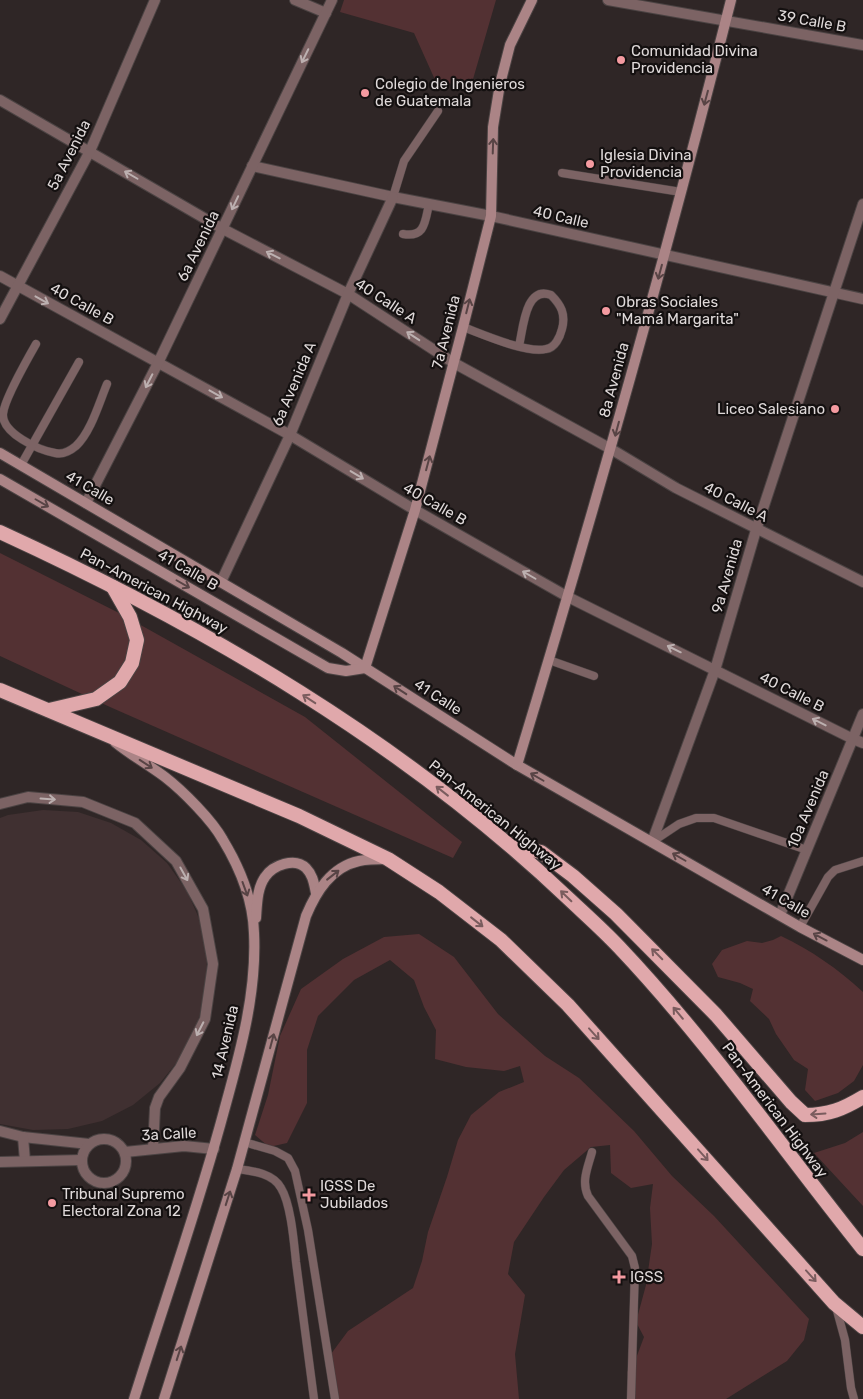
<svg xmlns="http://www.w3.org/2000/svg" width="863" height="1399" font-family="Rubik,sans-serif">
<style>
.built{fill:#403031}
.green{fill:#533133}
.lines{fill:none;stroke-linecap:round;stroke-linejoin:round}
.service-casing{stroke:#4b4343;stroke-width:9}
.minor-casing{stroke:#4b4343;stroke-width:12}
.secondary-casing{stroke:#4b4343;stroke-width:12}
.trunk-casing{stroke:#4b4343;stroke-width:16}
.service{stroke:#7c6364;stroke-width:8}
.minor{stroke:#7c6364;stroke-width:10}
.secondary{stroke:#ab8486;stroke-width:10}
.trunk{stroke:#e0a8ab;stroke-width:14}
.oneway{stroke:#bcb0b0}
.oneway2{stroke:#584445}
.oneway3{stroke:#7a5c5e}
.poi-dot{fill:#f49aa0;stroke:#141010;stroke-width:2}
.labels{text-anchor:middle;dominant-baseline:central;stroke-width:4.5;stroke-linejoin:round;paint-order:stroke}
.street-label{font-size:15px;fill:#dfd9d9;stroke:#141010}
.poi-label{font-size:15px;fill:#dfd9d9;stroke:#141010;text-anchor:start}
</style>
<rect width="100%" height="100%" fill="#2f2626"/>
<polygon class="built" points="43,810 78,812 111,823 141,840 167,863 187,891 201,923 207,957 206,991 197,1025 182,1056 160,1083 133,1105 102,1121 68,1129 33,1130 0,1124 0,818 8,815"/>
<g class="green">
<polygon points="344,0 496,0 471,86 436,82 414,33 340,12"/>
<polygon points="0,553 121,614 305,717 462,842 453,858 110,707 0,656"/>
<polygon points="419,934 454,957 498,1014 545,1056 579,1078 634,1131 672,1176 714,1216 809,1319 804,1340 787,1361 726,1399 632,1399 627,1372 635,1361 644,1337 636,1322 646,1285 652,1244 650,1208 653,1184 631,1188 611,1173 610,1145 591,1147 564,1170 544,1197 514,1242 508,1274 525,1295 515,1354 519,1399 339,1399 328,1358 348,1331 413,1288 422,1261 428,1232 447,1177 458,1140 471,1115 499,1092 524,1082 520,1066 504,1071 466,1067 435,1059 436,1030 424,1007 414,980 390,960 354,980 318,1016 307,1050 307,1103 287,1143 269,1147 255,1135 268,1095 280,1036 301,989 343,959 384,937"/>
<path d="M781,936C811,950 838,969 863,992V1065L854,1081L838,1093L815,1101L805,1090L808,1069L794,1060L776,1034L769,1019L750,1001L753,989L740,983L718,977L712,964L722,950L747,941L762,943L773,940Z"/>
<polygon points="863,1132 863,1206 814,1153 845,1143"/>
</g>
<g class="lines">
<g class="service-casing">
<g id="service">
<polyline points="562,173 681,192"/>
<polyline points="393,197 404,161 438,111"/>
<path d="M403,234C425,238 425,222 429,204"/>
<path d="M463,327C482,334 527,354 546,349C555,348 560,337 562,329C566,314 561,305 551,295C525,285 523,330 519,346"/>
<path d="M36,344C28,358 4,400 3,414C2,433 38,450 55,453C63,455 70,451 76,446C91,432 99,403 107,384"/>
<polyline points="21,465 79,362"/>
<polyline points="549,660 594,676"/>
<polyline points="652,842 679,824 696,818 714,818 807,850"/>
<polyline points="800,927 828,877 835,870 863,861"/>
<polyline points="244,1142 275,1151 288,1158 295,1171 308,1230 335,1399"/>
<path d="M592,1152C588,1167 581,1181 588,1196L632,1256L635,1268L631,1399"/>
<path d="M237,1169C252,1171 273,1173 281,1188C291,1204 294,1243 296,1262C302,1308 308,1353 314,1399"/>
<polyline points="836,1307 845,1340 851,1388 854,1399"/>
</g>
</g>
<g class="minor-casing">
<g id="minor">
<polyline points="295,0 326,13"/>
<polyline points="608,0 863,45"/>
<polyline points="0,100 223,229 348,294 454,363 611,449 676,488 863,582"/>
<polyline points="252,166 393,197 491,216 863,299"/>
<polyline points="0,276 290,435 415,510 568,597 853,739 863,743"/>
<polyline points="0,319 90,151 155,0"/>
<polyline points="86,503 158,363 332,0"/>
<polyline points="221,582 290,435 348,294 393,197"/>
<polyline points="0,804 28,797 83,802 135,823 176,861 203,909 213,964 205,1019 180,1068 159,1097 155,1108 153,1149"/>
<polyline points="652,842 715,670 756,530 863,204"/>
<polyline points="780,915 863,714"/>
<polyline points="0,1131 23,1137 89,1144"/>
<polyline points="23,1137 25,1161"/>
<circle cx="104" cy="1161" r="22"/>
<polyline points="125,1152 184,1146 214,1149"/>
<polyline points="0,1162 81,1160"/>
</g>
</g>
<g class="secondary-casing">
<g id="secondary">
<polyline points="0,453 342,653 517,765 800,927 863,960"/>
<polyline points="0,479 328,668 346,671 365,668 415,510 463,327 491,216 493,127 500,84 510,45 532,0"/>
<path d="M115,742C131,755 149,765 165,777C183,791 212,820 223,840C240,868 253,900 254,933C257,993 240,1053 224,1111C198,1208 164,1303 134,1399"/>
<path d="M517,765C594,512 666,257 731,0"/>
<path d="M256,918C257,905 257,888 265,877C273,865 295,857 306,868C313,875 314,884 316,893"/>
<path d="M164,1399L237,1169L306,916C316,892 331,867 359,861C368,859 378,859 387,859"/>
</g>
</g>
<g class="trunk-casing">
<g id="trunk">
<path d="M0,532C205,626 405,743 569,899C586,915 603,930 619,947C708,1041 782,1148 863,1249"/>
<polyline points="0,690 299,816 388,859 439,892 501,940 568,1005 834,1303 863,1327"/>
<polyline points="49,710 96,699 120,682 132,663 137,640 130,617 113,587"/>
<path d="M513,846L541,852L573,876L616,914L716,1015L791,1102L805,1115C829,1115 843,1109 863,1097"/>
</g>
</g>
<use href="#service" class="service"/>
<use href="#minor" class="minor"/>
<use href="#secondary" class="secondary"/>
<use href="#trunk" class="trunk"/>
</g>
<defs><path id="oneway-shaft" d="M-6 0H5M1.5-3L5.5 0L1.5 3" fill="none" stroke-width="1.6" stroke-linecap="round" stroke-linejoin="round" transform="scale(1.25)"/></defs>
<g class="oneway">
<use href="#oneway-shaft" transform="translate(305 56) rotate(116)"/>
<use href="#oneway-shaft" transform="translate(131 175) rotate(-150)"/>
<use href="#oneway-shaft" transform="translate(235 203) rotate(115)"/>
<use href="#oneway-shaft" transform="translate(273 255) rotate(-153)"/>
<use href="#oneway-shaft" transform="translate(42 300) rotate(29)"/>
<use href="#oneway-shaft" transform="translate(413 336) rotate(-147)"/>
<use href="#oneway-shaft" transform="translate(149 381) rotate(117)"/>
<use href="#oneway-shaft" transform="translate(216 394) rotate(29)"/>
<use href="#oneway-shaft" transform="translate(357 475) rotate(31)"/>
<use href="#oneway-shaft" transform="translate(529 575) rotate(-150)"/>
<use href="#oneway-shaft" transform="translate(674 649) rotate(-154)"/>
<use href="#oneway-shaft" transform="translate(819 722) rotate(-153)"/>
<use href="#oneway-shaft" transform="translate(48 799) rotate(4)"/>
<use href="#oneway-shaft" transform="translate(184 874) rotate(61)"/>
<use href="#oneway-shaft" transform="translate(200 1029) rotate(117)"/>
</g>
<g class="oneway2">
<use href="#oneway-shaft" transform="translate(706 98) rotate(105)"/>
<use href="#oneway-shaft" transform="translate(493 146) rotate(-88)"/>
<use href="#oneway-shaft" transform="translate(660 272) rotate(105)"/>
<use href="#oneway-shaft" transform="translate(468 306) rotate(-76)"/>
<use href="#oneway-shaft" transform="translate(617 429) rotate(105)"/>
<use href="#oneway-shaft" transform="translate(428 463) rotate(-75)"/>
<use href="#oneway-shaft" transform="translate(42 503) rotate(30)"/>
<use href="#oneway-shaft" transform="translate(183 584) rotate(30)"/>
<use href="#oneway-shaft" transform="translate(400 690) rotate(-147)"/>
<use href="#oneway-shaft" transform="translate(146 764) rotate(33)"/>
<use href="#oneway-shaft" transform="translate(537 777) rotate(-150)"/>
<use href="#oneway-shaft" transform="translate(679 857) rotate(-150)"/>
<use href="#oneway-shaft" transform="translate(333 875) rotate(-38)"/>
<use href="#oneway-shaft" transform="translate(245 889) rotate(70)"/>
<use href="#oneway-shaft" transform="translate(820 937) rotate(-152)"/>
<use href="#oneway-shaft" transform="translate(272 1041) rotate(-75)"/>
<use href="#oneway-shaft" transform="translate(228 1198) rotate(-72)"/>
<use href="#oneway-shaft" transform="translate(179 1353) rotate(-72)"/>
</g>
<g class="oneway3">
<use href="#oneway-shaft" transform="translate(309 699) rotate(-147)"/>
<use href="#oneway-shaft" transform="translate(442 791) rotate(-142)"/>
<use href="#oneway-shaft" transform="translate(566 896) rotate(-136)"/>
<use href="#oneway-shaft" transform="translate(477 922) rotate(38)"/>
<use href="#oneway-shaft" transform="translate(657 954) rotate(-135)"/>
<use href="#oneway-shaft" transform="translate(678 1013) rotate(-130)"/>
<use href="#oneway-shaft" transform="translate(594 1034) rotate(48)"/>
<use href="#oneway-shaft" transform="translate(818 1114) rotate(176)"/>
<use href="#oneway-shaft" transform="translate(703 1155) rotate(48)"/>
<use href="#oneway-shaft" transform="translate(811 1276) rotate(48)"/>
</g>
<g class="poi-dot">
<circle cx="621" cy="60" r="5"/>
<circle cx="365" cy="93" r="5"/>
<circle cx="590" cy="164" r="5"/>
<circle cx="606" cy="311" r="5"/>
<circle cx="835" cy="409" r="5"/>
<path d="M306.5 1187.5h5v5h5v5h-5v5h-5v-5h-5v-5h5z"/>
<circle cx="52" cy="1203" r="5"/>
<path d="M616.5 1269.5h5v5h5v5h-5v5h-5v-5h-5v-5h5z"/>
</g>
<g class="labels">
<g class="street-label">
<text transform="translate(812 21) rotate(10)">39 Calle B</text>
<text transform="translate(69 155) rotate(-63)">5a Avenida</text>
<text transform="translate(561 217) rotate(13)">40 Calle</text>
<text transform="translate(198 246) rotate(-64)">6a Avenida</text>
<text transform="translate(386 301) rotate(33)">40 Calle A</text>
<text transform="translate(82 304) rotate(29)">40 Calle B</text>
<text transform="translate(446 332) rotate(-76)">7a Avenida</text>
<text transform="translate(614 380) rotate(-75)">8a Avenida</text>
<text transform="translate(294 384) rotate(-67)">6a Avenida A</text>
<text transform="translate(90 488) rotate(30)">41 Calle</text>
<text transform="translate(736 502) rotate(27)">40 Calle A</text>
<text transform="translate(435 504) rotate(30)">40 Calle B</text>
<text transform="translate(188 570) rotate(30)">41 Calle B</text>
<text transform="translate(727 576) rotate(-74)">9a Avenida</text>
<text transform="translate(154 591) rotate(28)">Pan-American Highway</text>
<text transform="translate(792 692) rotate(27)">40 Calle B</text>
<text transform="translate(438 697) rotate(33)">41 Calle</text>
<text transform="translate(808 809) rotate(-67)">10a Avenida</text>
<text transform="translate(495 815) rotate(39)">Pan-American Highway</text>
<text transform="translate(786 901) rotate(30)">41 Calle</text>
<text transform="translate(225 1042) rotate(-77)">14 Avenida</text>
<text transform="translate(775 1110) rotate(53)">Pan-American Highway</text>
<text transform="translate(169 1134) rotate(-3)">3a Calle</text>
</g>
<g class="poi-label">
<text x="631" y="51">Comunidad Divina<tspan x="631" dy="17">Providencia</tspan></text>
<text x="375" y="84">Colegio de Ingenieros<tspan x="375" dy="17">de Guatemala</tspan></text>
<text x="600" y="155">Iglesia Divina<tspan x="600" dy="17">Providencia</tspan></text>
<text x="616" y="302">Obras Sociales<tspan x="616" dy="17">"Mamá Margarita"</tspan></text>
<text x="825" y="409" text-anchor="end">Liceo Salesiano</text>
<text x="320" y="1186">IGSS De<tspan x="320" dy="17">Jubilados</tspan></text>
<text x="62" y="1194">Tribunal Supremo<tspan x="62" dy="17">Electoral Zona 12</tspan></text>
<text x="630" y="1277">IGSS</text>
</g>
</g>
</svg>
